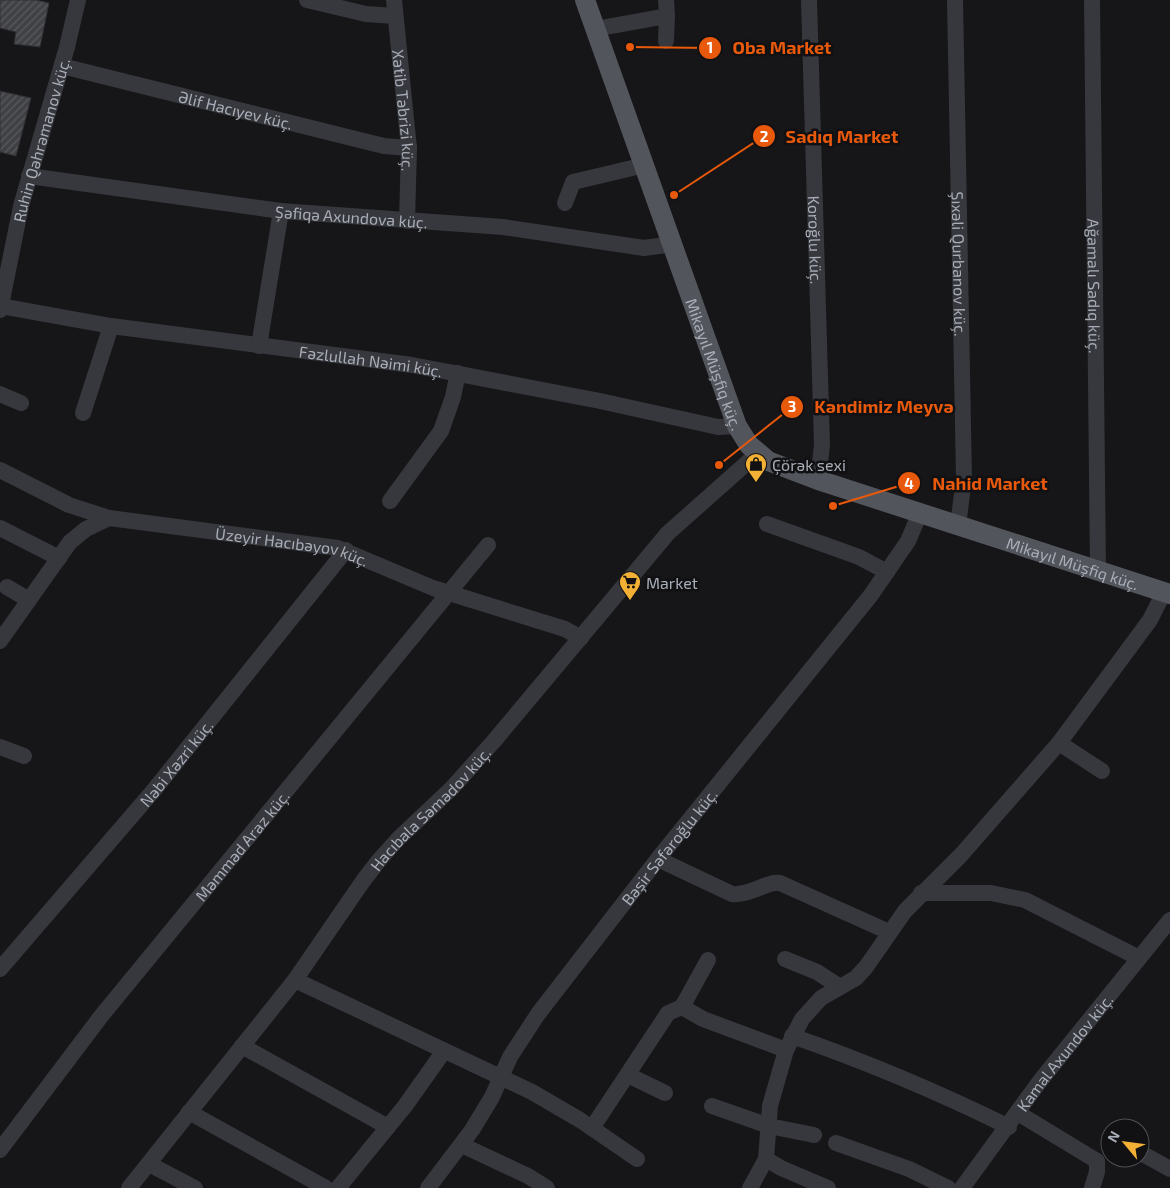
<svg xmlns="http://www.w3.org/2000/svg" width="1170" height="1188" font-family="'Exo 2',sans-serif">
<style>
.building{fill:url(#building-hatch);stroke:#303034}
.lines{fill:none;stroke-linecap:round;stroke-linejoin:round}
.minor{stroke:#37383d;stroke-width:16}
.major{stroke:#53555c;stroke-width:20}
.labels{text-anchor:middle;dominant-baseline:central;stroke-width:5;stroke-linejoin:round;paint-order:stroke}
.street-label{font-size:16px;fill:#a8adb8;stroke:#111113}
.poi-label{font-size:16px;fill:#a8adb8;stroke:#111113;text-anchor:start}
.leader{fill:none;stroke:#e8590c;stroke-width:2}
.callout-dot{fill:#e8590c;stroke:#111113;stroke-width:2}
.mark-label{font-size:15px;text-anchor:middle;font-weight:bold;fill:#fff}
.callout-label{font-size:18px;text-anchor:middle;font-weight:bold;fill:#e8590c;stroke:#111113;stroke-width:5;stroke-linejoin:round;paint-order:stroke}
</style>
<defs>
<pattern id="building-hatch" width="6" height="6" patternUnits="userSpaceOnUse" patternTransform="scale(1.25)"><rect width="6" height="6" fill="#404145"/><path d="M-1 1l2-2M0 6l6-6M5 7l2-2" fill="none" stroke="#595a5e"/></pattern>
</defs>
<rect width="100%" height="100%" fill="#161618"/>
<g class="building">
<polygon points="0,0 36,0 49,3 40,47 14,44 16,32 0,28"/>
<polygon points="0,91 31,98 16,156 0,152"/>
</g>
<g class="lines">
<g class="minor">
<polyline points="307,0 366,14 395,16"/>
<path id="s1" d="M394,0L409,148L407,221"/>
<path id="s2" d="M809,0L822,445L818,480"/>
<path id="s3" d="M955,0L964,478L958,526"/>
<path id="s4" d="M1092,0L1098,572"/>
<polyline points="595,29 667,16 666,0"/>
<polyline points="666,41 667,16"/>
<path id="s5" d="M62,66L384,146L409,148"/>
<path id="s6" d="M29,176L281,211L503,227L644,248L673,244"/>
<polyline points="565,203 573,182 645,165"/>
<path id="s7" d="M1,306L111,326L412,365L600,401L718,427L737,426"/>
<path id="s8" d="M0,310L21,206L67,47L78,0"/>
<polyline points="259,346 281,211"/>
<polyline points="0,394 21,403"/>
<polyline points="83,413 111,326"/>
<path id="s9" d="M0,470L69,505L109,518L338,548L433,588L565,629L581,638"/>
<polyline points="390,501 441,431 453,397 458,373"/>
<polyline points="767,524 859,557 887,572"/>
<polyline points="0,528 59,558"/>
<polyline points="7,587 29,600"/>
<polyline points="0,641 70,542 86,529 109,518"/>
<polyline points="1059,743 1102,771"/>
<polyline points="0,747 24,756"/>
<path d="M658,859L732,894C750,896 767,881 780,883L889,932"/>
<polyline points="921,893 991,893 1025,900 1139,958"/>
<polyline points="785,959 817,972 840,987"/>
<path id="s10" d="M0,969L154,790L346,550"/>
<polyline points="295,980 532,1092 580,1120 637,1159"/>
<polyline points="682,1007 708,960"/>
<path d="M792,1036C867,1062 938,1092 1009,1127"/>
<polyline points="242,1046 388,1127"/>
<polyline points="628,1075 665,1093"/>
<polyline points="712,1106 769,1126 814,1135"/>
<polyline points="189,1112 326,1188"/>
<polyline points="1018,1113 1097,1161 1097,1172 1092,1188"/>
<polyline points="592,1128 668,1013 682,1007 703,1019 786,1050"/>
<polyline points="836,1143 909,1169 948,1188"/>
<polyline points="462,1145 528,1176 547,1188"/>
<path id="s11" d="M0,1150L102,1015L488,545"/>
<polyline points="1141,1153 1170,1169"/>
<polyline points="766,1159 781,1168 828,1188"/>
<polyline points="149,1164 195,1188"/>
<path id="s12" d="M129,1188L295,980L363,881L380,859L399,838L452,788L494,741L668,533L757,454"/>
<polyline points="338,1188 405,1106 444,1051"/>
<path id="s13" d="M428,1188L472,1130L492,1097L510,1057L538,1014L661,855L871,595L908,541L920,513"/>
<polyline points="750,1188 766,1159 770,1106 786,1050 802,1019 821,998 856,978 866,967 905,911 961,855 1059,743 1150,620 1164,592"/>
<path id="s14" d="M962,1188L1040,1081L1170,920"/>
</g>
<path class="major" id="s15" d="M585,0L737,426L749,445L768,461L818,480L1170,594"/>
</g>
<defs>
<g id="shop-pin" transform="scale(1.125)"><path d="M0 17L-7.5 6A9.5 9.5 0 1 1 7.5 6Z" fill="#f2b134" stroke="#111113"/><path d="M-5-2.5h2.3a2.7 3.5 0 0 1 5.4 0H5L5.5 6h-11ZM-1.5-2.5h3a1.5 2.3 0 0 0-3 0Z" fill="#111"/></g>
<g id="supermarket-pin" transform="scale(1.125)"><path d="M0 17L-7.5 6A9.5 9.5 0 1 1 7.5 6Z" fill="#f2b134" stroke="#111113"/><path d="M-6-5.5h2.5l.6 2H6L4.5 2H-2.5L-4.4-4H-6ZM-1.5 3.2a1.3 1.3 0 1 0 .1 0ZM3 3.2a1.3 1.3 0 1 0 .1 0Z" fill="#111"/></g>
</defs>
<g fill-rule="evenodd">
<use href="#shop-pin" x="756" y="464"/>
<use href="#supermarket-pin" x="630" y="582"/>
</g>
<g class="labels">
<g class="street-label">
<text stroke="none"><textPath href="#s5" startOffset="179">Əlif Hacıyev küç.</textPath></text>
<text stroke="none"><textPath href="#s1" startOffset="111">Xətib Təbrizi küç.</textPath></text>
<text stroke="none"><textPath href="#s8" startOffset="175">Ruhin Qəhrəmanov küç.</textPath></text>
<text stroke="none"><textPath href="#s6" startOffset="325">Şəfiqə Axundova küç.</textPath></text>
<text stroke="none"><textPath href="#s2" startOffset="240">Koroğlu küç.</textPath></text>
<text stroke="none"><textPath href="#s3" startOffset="264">Şıxəli Qurbanov küç.</textPath></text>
<text stroke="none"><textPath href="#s4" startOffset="286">Ağamalı Sadıq küç.</textPath></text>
<text stroke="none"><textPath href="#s7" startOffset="374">Fəzlullah Nəimi küç.</textPath></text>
<text stroke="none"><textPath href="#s15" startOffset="386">Mikayıl Müşfiq küç.</textPath></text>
<text stroke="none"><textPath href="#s9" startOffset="305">Üzeyir Hacıbəyov küç.</textPath></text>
<text stroke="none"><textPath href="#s15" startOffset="821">Mikayıl Müşfiq küç.</textPath></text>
<text stroke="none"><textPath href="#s10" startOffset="271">Nəbi Xəzri küç.</textPath></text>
<text stroke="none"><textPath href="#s12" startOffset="485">Hacıbala Səmədov küç.</textPath></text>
<text stroke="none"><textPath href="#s11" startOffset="389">Məmməd Araz küç.</textPath></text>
<text stroke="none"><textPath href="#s13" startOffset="419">Bəşir Səfəroğlu küç.</textPath></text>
<text stroke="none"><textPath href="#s14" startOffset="170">Kamal Axundov küç.</textPath></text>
</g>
<g class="poi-label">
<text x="772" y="464">Çörək sexi</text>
<text x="646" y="582">Market</text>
</g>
</g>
<path class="leader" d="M630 47L710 48M674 195L764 136M719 465L792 407M833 506L909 483"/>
<g class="callout-dot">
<circle cx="630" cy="47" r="5"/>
<circle cx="674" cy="195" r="5"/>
<circle cx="719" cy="465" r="5"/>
<circle cx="833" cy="506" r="5"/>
<circle cx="710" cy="48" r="12"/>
<circle cx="764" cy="136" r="12"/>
<circle cx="792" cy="407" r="12"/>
<circle cx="909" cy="483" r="12"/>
</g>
<g class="mark-label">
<text x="710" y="53">1</text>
<text x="764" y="142">2</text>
<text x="792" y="412">3</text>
<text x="909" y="489">4</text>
</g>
<g class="callout-label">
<text x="782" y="54">Oba Market</text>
<text x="842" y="143">Sadıq Market</text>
<text x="884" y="413">Kəndimiz Meyvə</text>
<text x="990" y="490">Nahid Market</text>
</g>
<g transform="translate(1125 1143) rotate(299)"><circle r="24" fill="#111113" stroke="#4d4f55"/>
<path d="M0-4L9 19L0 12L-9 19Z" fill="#f2b134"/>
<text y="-8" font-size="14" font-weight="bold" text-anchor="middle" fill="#a8adb8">N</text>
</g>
</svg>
